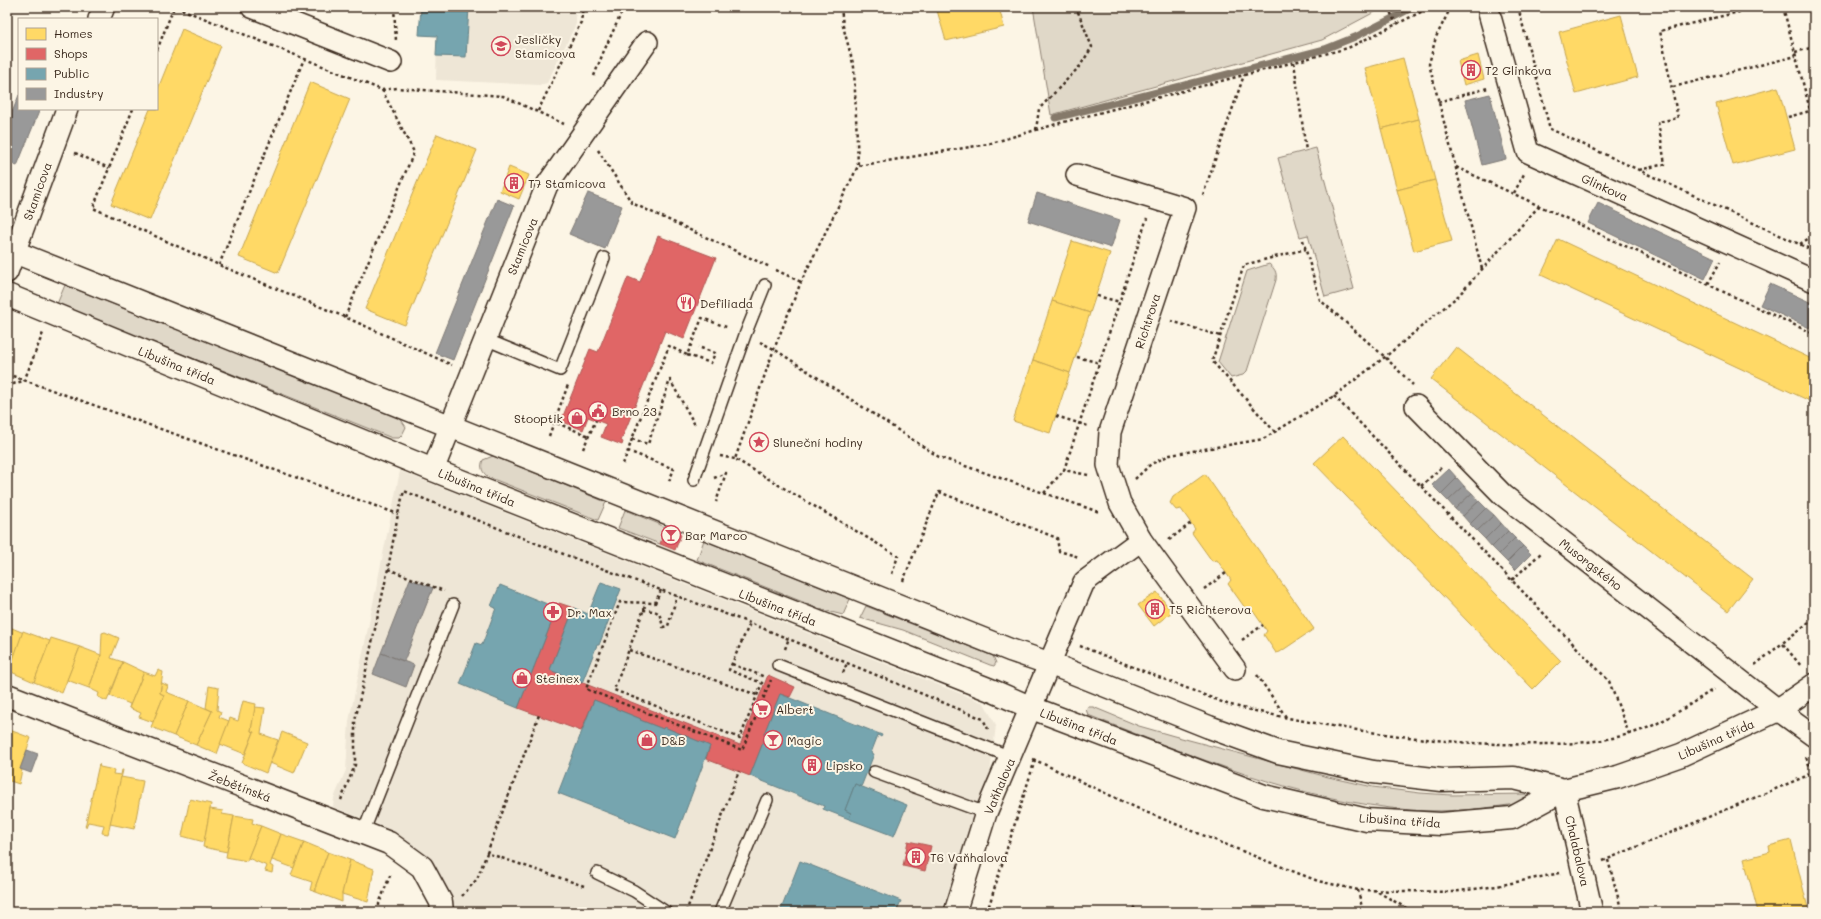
<svg xmlns="http://www.w3.org/2000/svg" width="1821" height="919" font-family="Mali,sans-serif">
<style>
.built{fill:#eee6d6}
.green{fill:#e0d8c8;stroke:#8e8173}
.homes{fill:#ffd966;stroke:#c4a450}
.shops{fill:#e06666;stroke:#ae5450}
.public{fill:#76a5af;stroke:#648084}
.industry{fill:#999;stroke:#7d7874}
.lines{fill:none;stroke-linecap:round;stroke-linejoin:round}
.stream{stroke:#85796b;stroke-width:7}
.service-casing{stroke:#3b2a1e;stroke-width:14}
.minor-casing{stroke:#3b2a1e;stroke-width:24}
.tertiary-casing{stroke:#3b2a1e;stroke-width:25}
.path{stroke:#3b2a1e;stroke-width:2.5;stroke-dasharray:3 3;stroke-linecap:butt}
.service{stroke:#fcf5e5;stroke-width:11}
.minor{stroke:#fcf5e5;stroke-width:21}
.tertiary{stroke:#fcf5e5;stroke-width:22}
.labels{text-anchor:middle;dominant-baseline:central;stroke-width:4;stroke-linejoin:round;paint-order:stroke}
.poi-label{font-size:12px;fill:#3b2a1e;stroke:#fcf5e5;text-anchor:start}
.street-label{font-size:12px;fill:#3b2a1e;stroke:#fcf5e5}
</style>
<rect width="100%" height="100%" fill="#fcf5e5"/>
<filter id="ink" filterUnits="userSpaceOnUse"><feTurbulence type="fractalNoise" baseFrequency=".025" numOctaves="2"/><feDisplacementMap in="SourceGraphic" scale="8" xChannelSelector="R" yChannelSelector="G"/><feConvolveMatrix kernelMatrix="1 2 1 2 8 2 1 2 1" color-interpolation-filters="sRGB"/></filter>
<g filter="url(#ink)">
<g class="built">
<polygon points="421,7 569,7 576,16 576,24 547,83 539,85 436,80 437,36 419,35"/>
<polygon points="400,471 984,703 996,725 990,774 941,912 452,912 451,894 414,846 380,825 333,807 334,798 346,770 349,721"/>
</g>
<g class="green">
<polygon points="1033,7 1384,7 1322,40 1051,115"/>
<polygon points="1316,148 1354,289 1325,297 1308,235 1300,237 1278,158"/>
<path d="M1269,264C1275,269 1277,272 1276,280L1247,371L1243,375L1231,378L1218,362L1247,271Z"/>
<polygon points="65,285 400,418 406,427 402,435 399,438 392,438 57,304"/>
<path d="M493,456L606,502L598,520L488,477C482,472 480,467 483,460Z"/>
<polygon points="625,510 659,524 666,529 660,544 618,528"/>
<polygon points="704,540 850,599 843,615 823,610 697,560"/>
<polygon points="866,606 993,656 996,663 994,666 990,665 903,630 860,618"/>
<path d="M1088,707H1093L1139,726L1174,736L1324,776L1373,787L1420,793L1452,795L1530,794L1532,796L1529,802C1490,808 1451,813 1411,810C1299,801 1192,756 1088,715L1086,709Z"/>
</g>
<g class="homes">
<polygon points="936,7 999,7 1004,27 946,41"/>
<polygon points="1621,15 1638,77 1576,94 1559,32"/>
<polygon points="182,29 221,46 150,220 147,219 111,204 150,109 157,109 157,91"/>
<polygon points="1478,55 1484,79 1464,85 1458,61"/>
<polygon points="1403,58 1419,119 1381,129 1365,68"/>
<polygon points="310,82 350,99 278,273 239,257"/>
<polygon points="1778,87 1795,149 1733,165 1716,104"/>
<polygon points="1419,119 1435,180 1397,190 1381,129"/>
<polygon points="437,134 477,150 405,325 402,324 365,309"/>
<polygon points="509,167 529,175 519,199 500,191"/>
<polygon points="1435,180 1452,241 1414,251 1397,190"/>
<polygon points="1558,239 1814,360 1814,403 1541,275"/>
<polygon points="1072,241 1110,253 1090,313 1052,301"/>
<polygon points="1052,301 1090,313 1070,373 1033,360"/>
<polygon points="1456,347 1753,579 1728,611 1431,379"/>
<polygon points="1033,360 1070,373 1050,433 1013,421"/>
<polygon points="1343,436 1561,661 1533,689 1314,463"/>
<polygon points="1205,474 1314,629 1280,652 1276,653 1264,635 1267,631 1253,611 1248,612 1228,584 1231,580 1217,560 1212,561 1192,533 1195,529 1181,509 1176,510 1170,503 1173,497"/>
<polygon points="1157,592 1172,612 1154,626 1138,605"/>
<polygon points="7,626 24,633 9,671 7,671"/>
<polygon points="23,631 50,641 34,682 9,671"/>
<polygon points="105,632 119,638 111,658 123,662 107,701 98,697 99,693 89,688 101,655 102,633"/>
<polygon points="51,638 80,647 62,693 34,682"/>
<polygon points="80,647 101,655 89,688 67,680"/>
<polygon points="123,662 144,672 129,708 130,704 110,696"/>
<polygon points="158,670 163,672 160,693 164,695 153,722 139,717 141,713 129,708 144,672 155,676"/>
<polygon points="162,683 168,686 166,692 189,701 174,736 151,727 164,695 160,693"/>
<polygon points="209,686 219,688 217,710 221,712 219,717 229,721 217,754 196,745 212,711 206,708"/>
<polygon points="189,701 212,711 196,745 174,736"/>
<polygon points="243,701 256,704 251,731 254,732 245,754 220,744 230,718 238,721"/>
<polygon points="255,707 265,708 261,734 278,740 266,773 242,763 254,732 251,731"/>
<polygon points="7,729 31,738 20,769 22,770 19,784 7,780"/>
<polygon points="282,732 307,742 294,773 270,763"/>
<polygon points="99,764 100,767 114,770 113,774 121,775 122,770 123,770 108,834 102,833 104,825 88,822 86,827 85,827"/>
<polygon points="121,777 143,781 134,829 110,824"/>
<polygon points="190,799 211,804 204,842 182,836"/>
<polygon points="210,809 223,811 222,814 234,816 227,852 203,847"/>
<polygon points="234,816 253,819 252,823 261,826 247,861 226,857"/>
<polygon points="261,826 281,834 270,865 273,867 272,873 265,871 267,866 248,858"/>
<polygon points="281,834 304,842 294,868 272,860"/>
<polygon points="1791,840 1809,912 1758,912 1744,859 1770,852 1769,846"/>
<polygon points="304,842 328,852 316,885 316,892 310,890 312,882 291,875"/>
<polygon points="328,852 350,860 342,894 342,902 316,892 316,885"/>
<polygon points="350,860 374,869 368,902 342,894"/>
</g>
<g class="shops">
<polygon points="658,236 716,258 684,339 665,331 621,441 623,442 622,445 601,437 606,424 588,417 583,430 561,421 590,349 598,352 628,277 640,282"/>
<polygon points="666,529 681,535 675,550 660,544"/>
<polygon points="559,603 574,608 550,670 740,745 768,675 795,687 790,697 780,694 764,734 766,735 750,776 706,759 710,746 664,727 663,729 640,720 641,719 594,700 581,731 518,708"/>
<polygon points="908,841 931,846 925,871 903,866"/>
</g>
<g class="public">
<polygon points="421,7 469,7 466,57 436,56 437,36 419,35"/>
<polygon points="601,582 621,589 599,645 597,645 582,683 550,670 574,608 588,614"/>
<polygon points="500,585 557,608 518,708 460,684 476,643 482,645 496,608 491,606"/>
<polygon points="780,694 882,735 881,737 878,735 871,753 874,754 861,787 855,784 845,810 851,813 849,819 823,809 824,806 750,776 766,735 764,734"/>
<polygon points="594,700 641,719 640,720 663,729 664,727 710,746 675,839 558,793"/>
<polygon points="855,784 907,805 894,836 849,819 851,813 845,810"/>
<polygon points="800,861 901,901 896,912 780,912"/>
</g>
<g class="industry">
<polygon points="1490,94 1506,159 1482,165 1465,100"/>
<polygon points="19,95 19,109 40,109 17,166 7,162 7,125"/>
<polygon points="588,193 622,206 605,249 569,234"/>
<polygon points="1037,193 1120,220 1111,248 1028,221"/>
<polygon points="497,199 514,206 453,360 435,353"/>
<polygon points="1598,203 1715,258 1705,279 1588,223"/>
<polygon points="1770,284 1814,304 1814,330 1760,305"/>
<polygon points="1449,469 1457,478 1441,494 1432,485"/>
<polygon points="1457,478 1464,486 1448,501 1441,494"/>
<polygon points="1464,486 1472,493 1455,509 1448,501"/>
<polygon points="1472,493 1479,501 1463,516 1455,509"/>
<polygon points="1479,501 1486,508 1470,524 1463,516"/>
<polygon points="1486,508 1494,515 1477,531 1470,524"/>
<polygon points="1494,515 1501,523 1485,539 1477,531"/>
<polygon points="1501,523 1508,531 1492,547 1485,539"/>
<polygon points="1508,531 1515,538 1499,554 1492,547"/>
<polygon points="1515,538 1523,546 1507,562 1499,554"/>
<polygon points="1523,546 1531,554 1515,570 1507,562"/>
<polygon points="410,579 433,588 404,661 381,653"/>
<polygon points="381,653 414,665 406,687 373,674"/>
<polygon points="27,750 38,754 31,773 20,769"/>
</g>
<g class="lines">
<polyline class="stream" points="1055,118 1325,49 1355,37 1414,7"/>
<g class="service-casing">
<g id="service">
<polyline points="485,339 560,370 604,258"/>
<polyline points="694,480 745,335 765,285"/>
<polyline points="778,665 1011,757"/>
<polyline points="874,772 986,813"/>
<polyline points="363,833 453,605"/>
<polyline points="597,873 634,891 666,912"/>
<polyline points="720,912 767,800"/>
</g>
</g>
<g class="minor-casing">
<g id="minor">
<polyline points="252,7 391,62"/>
<polyline points="1489,13 1528,152 1814,281"/>
<polyline points="99,19 104,7"/>
<polyline points="1077,175 1185,208 1110,432 1108,465 1120,503 1141,540 1235,669"/>
<polyline points="7,272 67,109"/>
<polyline points="1416,406 1503,495 1778,710 1814,736"/>
<polyline points="433,470 547,185 647,42"/>
<polyline points="1564,790 1592,912"/>
<polyline points="955,912 986,813 1084,582 1141,540"/>
</g>
</g>
<g class="tertiary-casing">
<g id="tertiary">
<polyline points="7,249 1010,650 1051,664 1209,727 1278,752 1373,772 1442,780 1514,778 1564,790"/>
<polyline points="7,295 433,470 993,691 1032,708 1264,796 1367,820 1441,824 1512,818 1564,790 1618,777 1681,755 1778,710 1814,685"/>
<polyline points="7,695 389,843 422,867 441,902 442,912"/>
</g>
</g>
<g class="path">
<polyline points="176,7 382,90 397,88 503,96 564,124"/>
<polyline points="394,7 396,41"/>
<polyline points="841,7 843,26 854,67 858,166"/>
<polyline points="1388,7 1396,24"/>
<polyline points="1451,7 1436,37 1429,64 1482,269"/>
<polyline points="1518,7 1550,129 1814,251"/>
<polyline points="1783,7 1814,125"/>
<polyline points="157,50 174,7"/>
<polyline points="1795,52 1814,47"/>
<polyline points="1294,62 1306,151"/>
<polyline points="594,76 603,53 621,14 614,7"/>
<polyline points="1673,87 1796,56"/>
<polyline points="1438,102 1488,88"/>
<polyline points="133,109 93,208 219,265 345,317 452,365"/>
<polyline points="538,111 581,22 583,7"/>
<polyline points="1788,117 1810,111"/>
<polyline points="1036,130 1039,109 1080,66 1092,47 1076,7"/>
<polyline points="598,150 632,203 770,267"/>
<polyline points="75,153 109,168"/>
<polyline points="1456,167 1814,334"/>
<polyline points="1639,170 1665,164 1658,122 1678,118 1660,31 1739,12 1737,7"/>
<polyline points="1514,193 1524,174"/>
<polyline points="1203,195 1244,75"/>
<polyline points="1303,240 1320,300 1385,357 1413,385"/>
<polyline points="1800,244 1814,235"/>
<polyline points="219,265 304,59"/>
<polyline points="776,270 801,282"/>
<polyline points="1708,284 1720,262"/>
<polyline points="1097,296 1120,302"/>
<polyline points="345,317 414,152 382,90"/>
<polyline points="1171,321 1220,336"/>
<polyline points="760,342 774,349 939,457 1099,512"/>
<polyline points="687,355 711,363 715,353 698,347"/>
<polyline points="1077,357 1100,363"/>
<polyline points="7,374 398,514"/>
<polyline points="24,381 43,333"/>
<polyline points="7,386 23,381"/>
<polyline points="1334,396 1609,681 1629,734"/>
<polyline points="1056,416 1088,426"/>
<polyline points="554,422 568,385"/>
<polyline points="1275,432 1212,361 1244,265 1306,249"/>
<polyline points="549,436 554,422 589,436"/>
<polyline points="632,439 648,444 670,380 695,425"/>
<polyline points="583,449 596,420"/>
<polyline points="720,456 735,459"/>
<polyline points="623,464 628,451"/>
<polyline points="1088,475 1064,470 1147,218"/>
<polyline points="714,478 726,473 716,502"/>
<polyline points="1135,479 1151,464 1170,455 1263,439 1334,396 1385,357 1458,296 1540,205"/>
<polyline points="669,481 674,469 628,451 632,439 669,346 687,355 702,318 729,328"/>
<polyline points="1421,486 1443,466"/>
<polyline points="1044,493 1064,470"/>
<polyline points="1169,540 1191,523"/>
<polyline points="388,569 444,591"/>
<polyline points="892,574 898,556 735,459 774,349 801,282 858,166 988,144 1060,123 1348,48 1431,7"/>
<polyline points="1512,580 1541,553"/>
<polyline points="903,581 939,492 1057,538 1059,551 1079,557"/>
<polyline points="1204,589 1226,573"/>
<polyline points="661,590 655,603 620,602 586,689 742,750 771,680"/>
<polyline points="645,606 614,690 740,738 762,683 729,670 750,623"/>
<path d="M643,610C660,611 659,611 663,627L668,626L677,596"/>
<polyline points="1242,640 1263,625"/>
<polyline points="1783,644 1801,666"/>
<path d="M1080,646L1227,704C1272,716 1318,724 1364,731C1424,740 1484,746 1545,744C1573,744 1601,742 1629,734C1660,726 1687,706 1714,689"/>
<polyline points="785,649 789,638"/>
<polyline points="629,650 757,695"/>
<polyline points="732,664 765,677"/>
<polyline points="1755,665 1814,618"/>
<polyline points="843,673 847,663"/>
<polyline points="1257,675 1286,717"/>
<polyline points="1806,757 1812,772 1814,774"/>
<polyline points="1033,759 1141,810 1264,860 1318,881 1358,890 1452,892 1497,886 1560,873"/>
<polyline points="341,800 355,765 355,721 388,569 398,514 404,491 571,557 750,623 983,719 988,729"/>
<polyline points="487,853 539,715"/>
<polyline points="1608,860 1622,912"/>
<polyline points="1603,861 1804,777 1812,772"/>
<polyline points="1358,890 1363,912"/>
<polyline points="1378,892 1413,912"/>
<polyline points="462,896 477,879 487,853 584,886"/>
<polyline points="1133,907 1138,912"/>
<polyline points="379,912 379,904 391,873"/>
<polyline points="686,912 739,771"/>
<polyline points="987,912 1035,760"/>
</g>
<use href="#service" class="service"/>
<use href="#minor" class="minor"/>
<use href="#tertiary" class="tertiary"/>
</g>
</g>
<defs>
<g id="school-ring" transform="scale(1)"><circle r="9.5" fill="#fcf5e5" stroke="#d1495b" stroke-width="1.5"/><path d="M0-5L7-2L0 1L-7-2ZM-4 1L0 2.5L4 1V4Q0 6-4 4Z" fill="#d1495b"/></g>
<g id="building-ring" transform="scale(1)"><circle r="9.5" fill="#fcf5e5" stroke="#d1495b" stroke-width="1.5"/><path d="M-4-6H4V6H1V3H-1V6H-4ZM-2.5-4.3h1.7v1.8h-1.7ZM.8-4.3h1.7v1.8H.8ZM-2.5-1h1.7V.8h-1.7ZM.8-1h1.7V.8H.8Z" fill="#d1495b"/></g>
<g id="restaurant-ring" transform="scale(1)"><circle r="9.5" fill="#fcf5e5" stroke="#d1495b" stroke-width="1.5"/><path d="M-5-6h1v4h1v-4h1v4h1v-4h1v5L-1.5 .5V6h-2V.5L-5-1ZM5-6V6H3V1.5H1.5Q1.5-4 5-6Z" fill="#d1495b"/></g>
<g id="civic-ring" transform="scale(1)"><circle r="9.5" fill="#fcf5e5" stroke="#d1495b" stroke-width="1.5"/><path d="M-.6-6.5H3V-4.5H.6V-3L4-1V1h2V6H-6V1h2V-1L-.6-3ZM-1.2 2.5V6h2.4V2.5Z" fill="#d1495b"/></g>
<g id="shop-ring" transform="scale(1)"><circle r="9.5" fill="#fcf5e5" stroke="#d1495b" stroke-width="1.5"/><path d="M-5-2.5h2.3a2.7 3.5 0 0 1 5.4 0H5L5.5 6h-11ZM-1.5-2.5h3a1.5 2.3 0 0 0-3 0Z" fill="#d1495b"/></g>
<g id="sight-ring" transform="scale(1)"><circle r="9.5" fill="#fcf5e5" stroke="#d1495b" stroke-width="1.5"/><path d="M0-6L1.8-2.2L6-1.7L2.9 1.2L3.7 5.4L0 3.3L-3.7 5.4L-2.9 1.2L-6-1.7L-1.8-2.2Z" fill="#d1495b"/></g>
<g id="bar-ring" transform="scale(1)"><circle r="9.5" fill="#fcf5e5" stroke="#d1495b" stroke-width="1.5"/><path d="M-6-5H6L.8 .8V4.5H3.5V6h-7V4.5H-.8V.8Z" fill="#d1495b"/></g>
<g id="pharmacy-ring" transform="scale(1)"><circle r="9.5" fill="#fcf5e5" stroke="#d1495b" stroke-width="1.5"/><path d="M-2-6h4v4h4v4h-4v4h-4v-4h-4v-4h4Z" fill="#d1495b"/></g>
<g id="supermarket-ring" transform="scale(1)"><circle r="9.5" fill="#fcf5e5" stroke="#d1495b" stroke-width="1.5"/><path d="M-6-5.5h2.5l.6 2H6L4.5 2H-2.5L-4.4-4H-6ZM-1.5 3.2a1.3 1.3 0 1 0 .1 0ZM3 3.2a1.3 1.3 0 1 0 .1 0Z" fill="#d1495b"/></g>
</defs>
<g fill-rule="evenodd">
<use href="#school-ring" x="501" y="46"/>
<use href="#building-ring" x="1471" y="70"/>
<use href="#building-ring" x="514" y="183"/>
<use href="#restaurant-ring" x="686" y="303"/>
<use href="#civic-ring" x="598" y="411"/>
<use href="#shop-ring" x="577" y="418"/>
<use href="#sight-ring" x="759" y="442"/>
<use href="#bar-ring" x="671" y="535"/>
<use href="#building-ring" x="1155" y="609"/>
<use href="#pharmacy-ring" x="553" y="612"/>
<use href="#shop-ring" x="522" y="678"/>
<use href="#supermarket-ring" x="762" y="709"/>
<use href="#shop-ring" x="647" y="740"/>
<use href="#bar-ring" x="773" y="740"/>
<use href="#building-ring" x="812" y="765"/>
<use href="#building-ring" x="916" y="857"/>
</g>
<g class="labels">
<g class="poi-label">
<text x="515" y="39">Jesličky<tspan x="515" dy="14">Stamicova</tspan></text>
<text x="1485" y="70">T2 Glinkova</text>
<text x="528" y="183">T7 Stamicova</text>
<text x="700" y="303">Defiliada</text>
<text x="612" y="411">Brno 23</text>
<text x="563" y="418" text-anchor="end">Stooptik</text>
<text x="773" y="442">Sluneční hodiny</text>
<text x="685" y="535">Bar Marco</text>
<text x="1169" y="609">T5 Richterova</text>
<text x="567" y="612">Dr. Max</text>
<text x="536" y="678">Steinex</text>
<text x="776" y="709">Albert</text>
<text x="661" y="740">D&amp;B</text>
<text x="787" y="740">Magic</text>
<text x="826" y="765">Lipsko</text>
<text x="930" y="857">T6 Vaňhalova</text>
</g>
<g class="street-label">
<text transform="translate(1605 187) rotate(24)">Glinkova</text>
<text transform="translate(37 191) rotate(-70)">Stamicova</text>
<text transform="translate(522 246) rotate(-68)">Stamicova</text>
<text transform="translate(1147 321) rotate(-72)">Richtrova</text>
<text transform="translate(177 365) rotate(22)">Libušina třída</text>
<text transform="translate(477 487) rotate(22)">Libušina třída</text>
<text transform="translate(1591 564) rotate(38)">Musorgského</text>
<text transform="translate(778 607) rotate(21)">Libušina třída</text>
<text transform="translate(1079 726) rotate(21)">Libušina třída</text>
<text transform="translate(1716 739) rotate(-24)">Libušina třída</text>
<text transform="translate(240 786) rotate(21)">Žebětínská</text>
<text transform="translate(999 786) rotate(-67)">Vaňhalova</text>
<text transform="translate(1400 820) rotate(4)">Libušina třída</text>
<text transform="translate(1578 851) rotate(77)">Chalabalova</text>
</g>
</g>
<rect width="1821" height="919" fill="none" stroke="#fcf5e5" stroke-width="24"/>
<rect x="12" y="12" width="1797" height="895" fill="none" stroke="#3b2a1e" stroke-width="1.5" filter="url(#ink)"/>
<rect x="18" y="18" width="140" height="92" fill="#fcf5e5" stroke="#afa495"/>
<rect x="26" y="28" width="20" height="12" fill="#ffd966" stroke="#afa495"/>
<text x="54" y="38" font-size="12" fill="#3b2a1e">Homes</text>
<rect x="26" y="48" width="20" height="12" fill="#e06666" stroke="#afa495"/>
<text x="54" y="58" font-size="12" fill="#3b2a1e">Shops</text>
<rect x="26" y="68" width="20" height="12" fill="#76a5af" stroke="#afa495"/>
<text x="54" y="78" font-size="12" fill="#3b2a1e">Public</text>
<rect x="26" y="88" width="20" height="12" fill="#999999" stroke="#afa495"/>
<text x="54" y="98" font-size="12" fill="#3b2a1e">Industry</text>
</svg>
